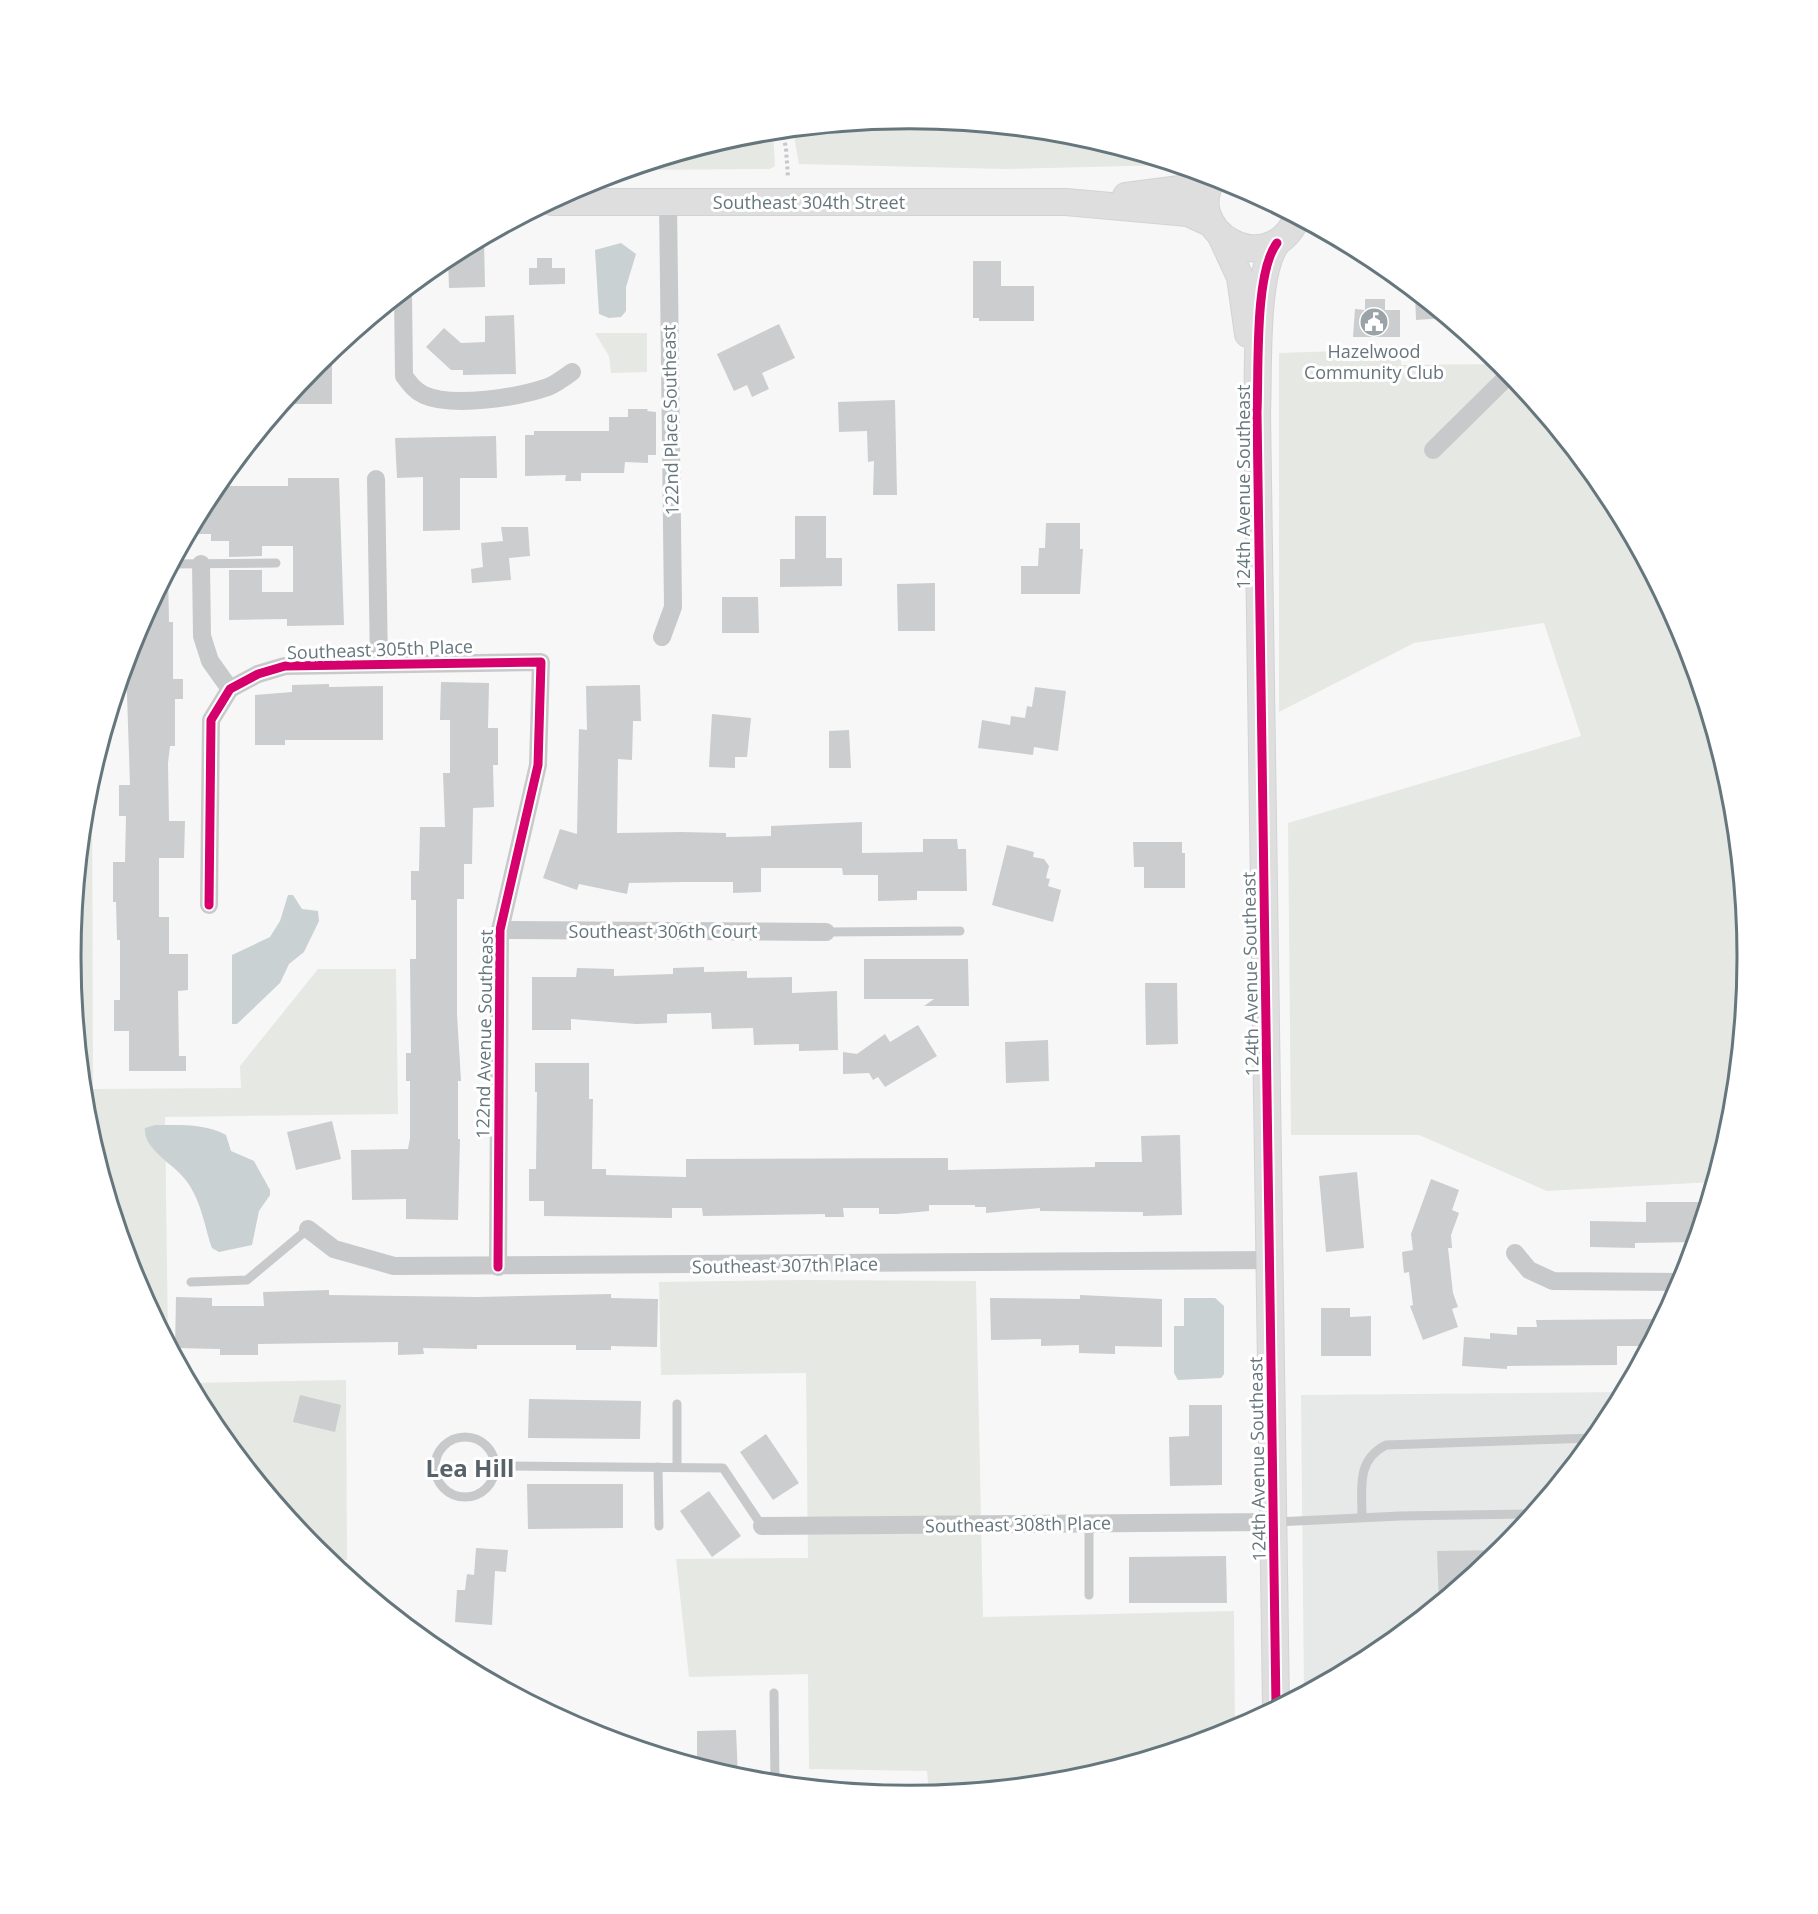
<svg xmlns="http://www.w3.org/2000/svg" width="1818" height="1914" font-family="'Open Sans',sans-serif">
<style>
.built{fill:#e7e8e8}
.green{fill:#e6e8e4}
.water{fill:#c9d1d3}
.building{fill:#cbcdce}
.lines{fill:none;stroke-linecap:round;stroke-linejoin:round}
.secondary-casing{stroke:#d2d3d4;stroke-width:28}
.path{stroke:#c6c7c8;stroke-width:4;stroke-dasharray:3 3;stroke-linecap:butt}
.lane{stroke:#c8c9ca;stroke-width:9}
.street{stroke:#c8c9ca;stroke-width:18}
.secondary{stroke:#dedede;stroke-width:26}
.cycleway-casing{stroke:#fff;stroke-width:13}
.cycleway{stroke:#d6006c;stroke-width:9}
.labels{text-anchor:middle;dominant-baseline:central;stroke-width:6;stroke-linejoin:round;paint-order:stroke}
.street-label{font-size:18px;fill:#66767d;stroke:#fff}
.poi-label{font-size:18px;fill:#66767d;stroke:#fff}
.district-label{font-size:24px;font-weight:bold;fill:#576369;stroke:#fff}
.rim{fill:none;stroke:#66767d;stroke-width:3}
</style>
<rect width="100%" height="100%" fill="#f7f7f7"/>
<polygon class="built" points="1623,1392 1606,1423 1502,1550 1375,1654 1304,1692 1301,1395"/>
<g class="green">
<polygon points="909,119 1073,135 1172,165 1006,169 799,164 793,130"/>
<polygon points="773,132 775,166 770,169 628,170 746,135"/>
<polygon points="595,333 647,333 647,372 611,373 609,356"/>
<polygon points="1401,349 1401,365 1502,364 1606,491 1684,636 1731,794 1747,957 1731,1121 1713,1182 1547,1191 1419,1135 1291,1135 1288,823 1581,736 1544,623 1414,643 1279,712 1279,353"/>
<polygon points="92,776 93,1089 241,1088 240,1066 318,969 396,969 398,1114 165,1117 168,1341 134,1278 87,1120 71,957 87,793"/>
<polygon points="805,1280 976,1281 983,1617 1234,1611 1235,1729 1072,1779 929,1794 927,1771 809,1769 808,1674 689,1677 676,1559 808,1558 806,1373 661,1375 659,1282"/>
<polygon points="346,1380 347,1560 328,1560 316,1550 212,1423 190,1383"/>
</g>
<g class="water">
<polygon points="621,243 636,254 626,287 626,311 621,317 609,318 599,314 595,250"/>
<polygon points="288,895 293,895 302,909 318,911 319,921 304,952 289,964 280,983 237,1024 232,1024 232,955 270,937 280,921"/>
<path d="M155,1125C179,1125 205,1123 226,1135L231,1151L254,1161L270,1190V1195L259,1211L252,1245L219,1252L212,1248C204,1225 201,1198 184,1178C172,1163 143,1149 145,1128Z"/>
<polygon points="1184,1298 1215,1298 1224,1306 1224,1374 1221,1378 1178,1380 1174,1373 1174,1326 1184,1326"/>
</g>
<g class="building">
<polygon points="484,238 485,287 449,288 448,257"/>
<polygon points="537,258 552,258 552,268 565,268 565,284 529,285 529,268 537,268"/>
<polygon points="973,261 1001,261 1001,286 1034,286 1034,321 979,321 979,318 973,318"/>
<polygon points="1415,293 1428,304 1445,318 1416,320"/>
<polygon points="1365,299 1385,299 1385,310 1400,310 1400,337 1353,337 1355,309 1365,310"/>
<polygon points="514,315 516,374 463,375 463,370 451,370 426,347 444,328 461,343 485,342 485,316"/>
<polygon points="779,324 795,358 762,373 769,389 752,397 747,385 734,391 717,354"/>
<polygon points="332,351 332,404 283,404 316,364"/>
<polygon points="895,400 897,495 873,495 874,461 868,462 867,431 839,432 838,402"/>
<polygon points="628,409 648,409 647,411 656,412 656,455 648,455 648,463 625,462 624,473 581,473 581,481 565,481 566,475 525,476 525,435 534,435 534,431 609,431 609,417 628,417"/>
<polygon points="496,436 497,478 460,478 460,530 423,531 423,477 397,478 395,438"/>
<polygon points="288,478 339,478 344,625 287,626 287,619 229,620 229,570 262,570 262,592 293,592 293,546 262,546 262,556 229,557 229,541 211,541 211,534 194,534 194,524 216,486 288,486"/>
<polygon points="795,516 826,516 826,558 842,558 842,586 780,587 780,559 795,559"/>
<polygon points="1046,523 1080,523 1080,549 1083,549 1080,594 1021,594 1021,566 1038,566 1039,548 1045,548"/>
<polygon points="501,527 528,527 530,556 509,558 511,580 472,583 471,569 483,567 481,543 503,541"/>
<polygon points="168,573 169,622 173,622 173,679 183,679 183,699 175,699 175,746 170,746 168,763 169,821 185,821 184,858 159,858 159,917 169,917 169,954 188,954 188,990 178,991 179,1056 186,1056 186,1071 129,1071 129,1031 114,1031 114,1000 120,1000 120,940 117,940 116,902 113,902 113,862 125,862 126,816 119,816 119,785 130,785 126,664 134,636"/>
<polygon points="935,583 935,631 898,631 897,584"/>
<polygon points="722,597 758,597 759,633 722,633"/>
<polygon points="441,682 489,683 488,728 498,728 498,765 493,765 494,807 473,808 472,864 464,864 464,899 457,899 457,1014 461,1081 458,1081 458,1139 460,1139 458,1220 406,1219 406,1199 352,1200 351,1150 408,1149 410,1138 410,1081 406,1081 406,1053 411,1053 410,959 416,959 416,900 411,900 411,871 419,871 420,827 445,827 443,773 450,773 450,720 440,720"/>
<polygon points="329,684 329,687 383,686 383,740 285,740 285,745 255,745 255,695 292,692 292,685"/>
<polygon points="640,685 641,721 633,721 632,760 618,759 617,833 681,832 726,833 726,837 771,836 771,826 862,822 862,853 923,852 923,839 957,839 958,849 966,849 967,891 917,891 917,900 878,901 878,875 843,875 842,868 761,868 761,892 733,893 733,882 682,882 629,883 627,894 579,884 577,890 543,878 560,829 577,834 579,729 587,730 586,686"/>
<polygon points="1035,687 1066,691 1058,751 1034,747 1033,755 978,748 982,720 1010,725 1011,716 1025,718 1027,706 1032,707"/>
<polygon points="712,714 751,718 747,757 735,757 735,768 709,767"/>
<polygon points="849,730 851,768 829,768 829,731"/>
<polygon points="1133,842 1182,842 1182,853 1185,853 1185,888 1144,888 1144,867 1134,867"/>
<polygon points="1007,845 1034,852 1033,857 1044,859 1049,866 1046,878 1050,879 1048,886 1061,890 1053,922 992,905"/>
<polygon points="864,959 968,959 969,1006 924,1006 934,999 864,999"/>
<polygon points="704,967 704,972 747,971 747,978 792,977 792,993 837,991 838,1050 799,1051 799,1044 754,1045 753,1028 712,1029 711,1013 667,1014 667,1023 636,1024 571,1019 571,1030 532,1030 532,977 576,977 577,968 614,969 614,976 673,974 673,968"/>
<polygon points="1145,983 1177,983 1178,1044 1146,1045"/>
<polygon points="918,1025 937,1056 885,1087 878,1077 873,1080 869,1073 843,1074 843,1052 857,1054 885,1034 890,1042"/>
<polygon points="1048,1040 1049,1081 1006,1083 1005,1042"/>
<polygon points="535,1063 589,1063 589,1099 593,1099 592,1169 606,1169 606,1175 686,1177 686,1159 948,1158 948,1170 1095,1167 1095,1162 1142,1162 1141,1136 1180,1135 1182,1215 1143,1216 1143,1212 1040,1211 1040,1208 986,1213 986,1207 975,1207 975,1205 929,1205 929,1211 897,1214 879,1214 879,1208 843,1208 844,1217 825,1217 825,1214 703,1216 702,1208 672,1208 672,1218 544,1216 544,1201 529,1201 529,1169 536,1169 537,1092 535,1092"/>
<polygon points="332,1121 341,1159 296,1170 287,1132"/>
<polygon points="1357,1172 1364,1248 1326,1252 1319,1176"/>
<polygon points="1431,1179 1459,1190 1452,1210 1459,1213 1451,1235 1452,1248 1448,1248 1453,1293 1458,1307 1452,1309 1458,1327 1423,1340 1410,1306 1413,1305 1409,1272 1404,1273 1402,1252 1413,1250 1411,1234"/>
<polygon points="1646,1202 1707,1202 1695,1242 1635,1243 1635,1248 1590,1247 1590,1221 1646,1222"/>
<polygon points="329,1290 329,1295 478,1297 611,1294 611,1298 658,1299 657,1347 611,1346 611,1350 576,1350 576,1345 477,1345 477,1349 423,1348 424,1354 398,1355 398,1342 258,1344 258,1355 220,1355 220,1349 175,1348 176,1297 212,1298 212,1306 264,1306 263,1292"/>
<polygon points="1080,1295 1162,1299 1162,1347 1115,1346 1115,1354 1079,1353 1079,1345 1041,1346 1041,1339 991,1340 990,1298 1080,1299"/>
<polygon points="1321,1308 1350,1308 1350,1317 1371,1316 1371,1356 1321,1356"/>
<polygon points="1662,1319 1647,1346 1617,1346 1617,1365 1507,1366 1507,1369 1462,1366 1464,1337 1490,1339 1490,1333 1517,1335 1517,1327 1537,1327 1536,1320"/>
<polygon points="300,1395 341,1405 335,1432 293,1422"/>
<polygon points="529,1399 641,1401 640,1439 528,1438"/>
<polygon points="1189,1405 1222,1405 1222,1485 1170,1486 1169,1437 1189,1436"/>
<polygon points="766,1434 799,1483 773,1500 740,1452"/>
<polygon points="527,1484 623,1484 623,1528 528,1529"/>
<polygon points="709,1491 741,1536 712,1557 680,1511"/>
<polygon points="476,1548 508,1550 506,1572 495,1571 492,1625 455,1622 457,1590 465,1590 467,1574 474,1575"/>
<polygon points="1502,1550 1439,1602 1437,1551"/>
<polygon points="1226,1556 1227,1603 1129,1603 1129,1557"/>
<polygon points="736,1730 738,1777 697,1765 697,1731"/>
</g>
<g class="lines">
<g class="secondary-casing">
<g id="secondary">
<path d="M1214,177C1178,229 1267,284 1297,218"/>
<polyline points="1126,196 1188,188 1209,176"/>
<polyline points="552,202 1066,202 1188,213 1212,224"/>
<polyline points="1221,236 1240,277 1248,334"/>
<path d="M1276,1707L1257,412C1259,371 1254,273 1277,243"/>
</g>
</g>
<polyline class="path" points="782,131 786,148 788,178"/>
<g class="lane">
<polyline points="173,564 276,563"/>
<polyline points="826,932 960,931"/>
<polyline points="191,1282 247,1280 308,1229"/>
<polyline points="677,1404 677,1467"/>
<circle cx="465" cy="1467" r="30"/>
<polyline points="496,1466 723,1468 762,1526"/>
<polyline points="658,1467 659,1526"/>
<path d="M1362,1517C1362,1488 1356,1460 1386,1445L1594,1438"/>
<polyline points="1276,1522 1400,1516 1532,1514"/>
<polyline points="1089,1595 1089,1523"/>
<polyline points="774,1693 775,1782"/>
</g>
<g class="street">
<path d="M403,293L404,376C410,384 415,391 424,395C453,408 519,397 548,387C556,384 565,377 572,372"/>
<polyline points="1433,450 1510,374"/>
<polyline points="376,479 379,663"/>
<polyline points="201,564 202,636 210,661 230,689"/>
<polyline points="662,637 673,607 668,202"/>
<polyline points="209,905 211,720 230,689 258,674 285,666 541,662 538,765 500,930 498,1267"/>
<polyline points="500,930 826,932"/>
<polyline points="308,1229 334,1249 394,1266 1271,1260"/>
<polyline points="1515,1253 1529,1270 1553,1281 1682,1282"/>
<polyline points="762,1526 1274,1522"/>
</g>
<use href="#secondary" class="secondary"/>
<g class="cycleway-casing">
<g id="cycleway">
<polyline points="209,905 211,720 230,689 258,674 285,666 541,662 538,765 500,930 498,1267"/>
<path d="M1276,1707L1257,412C1259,371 1254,273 1277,243"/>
</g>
</g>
<use href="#cycleway" class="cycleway"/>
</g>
<defs>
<g id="civic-disc" transform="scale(1.5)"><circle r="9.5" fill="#99a3a8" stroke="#fff"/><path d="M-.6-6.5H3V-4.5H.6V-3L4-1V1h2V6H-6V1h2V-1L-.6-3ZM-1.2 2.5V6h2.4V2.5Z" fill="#fff"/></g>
</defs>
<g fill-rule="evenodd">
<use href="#civic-disc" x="1374" y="322"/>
</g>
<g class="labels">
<g class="street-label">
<text x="809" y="202">Southeast 304th Street</text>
<text transform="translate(670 420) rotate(-91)">122nd Place Southeast</text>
<text transform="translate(1243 487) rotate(-90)">124th Avenue Southeast</text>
<text transform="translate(380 649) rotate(-2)">Southeast 305th Place</text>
<text x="663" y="931">Southeast 306th Court</text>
<text transform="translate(1250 974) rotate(-91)">124th Avenue Southeast</text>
<text transform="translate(484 1034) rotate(-89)">122nd Avenue Southeast</text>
<text transform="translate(785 1265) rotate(-1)">Southeast 307th Place</text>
<text transform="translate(1257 1459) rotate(-91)">124th Avenue Southeast</text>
<text transform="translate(1018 1524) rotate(-1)">Southeast 308th Place</text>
</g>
<g class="poi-label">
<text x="1374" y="351">Hazelwood<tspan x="1374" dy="21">Community Club</tspan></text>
</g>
<g class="district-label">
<text x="470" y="1467">Lea Hill</text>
</g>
</g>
<path d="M0 0H1818V1914H0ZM81 957a828 828 0 1 1 1656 0a828 828 0 1 1-1656 0Z" fill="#fff" fill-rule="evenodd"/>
<path class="rim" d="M81 957a828 828 0 1 1 1656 0a828 828 0 1 1-1656 0Z"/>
</svg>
